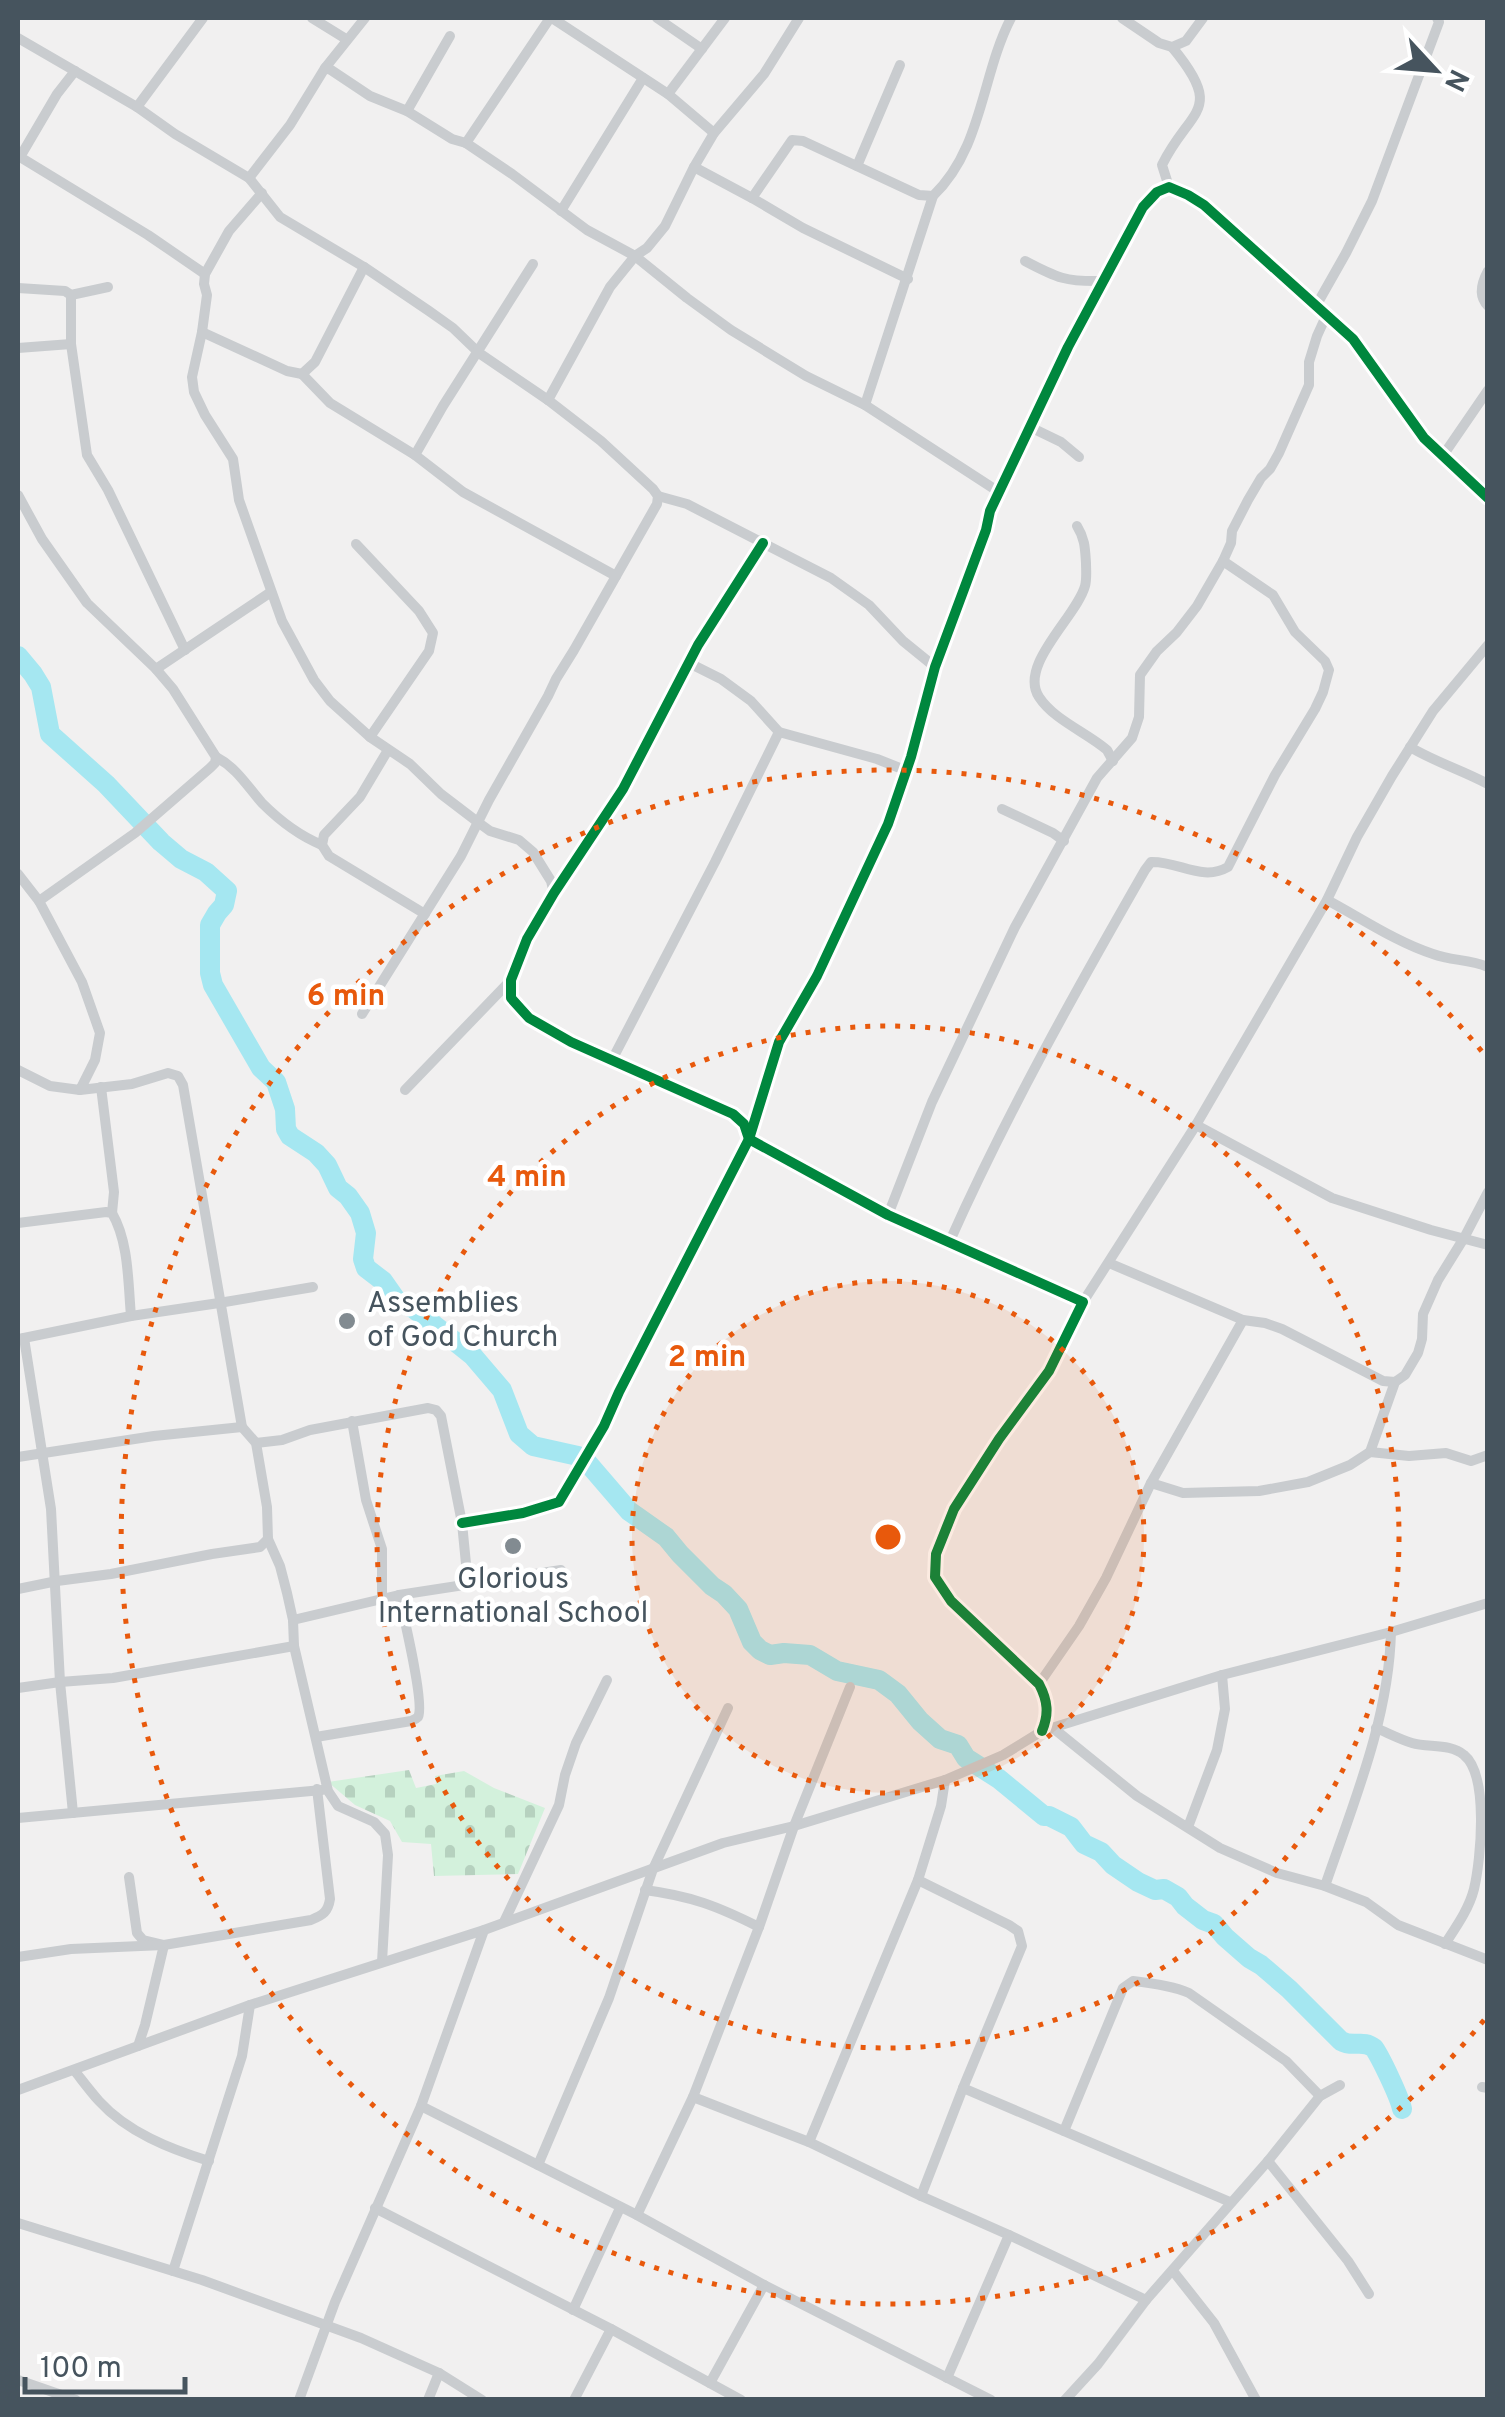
<svg xmlns="http://www.w3.org/2000/svg" width="1505" height="2417" font-family="Overpass,sans-serif">
<style>
.cemetery{fill:url(#cemetery-stones)}
.lines{fill:none;stroke-linecap:round;stroke-linejoin:round}
.river{stroke:#a5e7f1;stroke-width:20}
.minor{stroke:#c9cccf;stroke-width:10}
.cycleway-casing{stroke:#fff;stroke-width:16}
.cycleway{stroke:#00873e;stroke-width:10}
.ring{fill:none;stroke:#e8590c;stroke-width:5;stroke-dasharray:5 10}
.poi-dot{fill:#828b91;stroke:#fff;stroke-width:4}
.labels{text-anchor:middle;dominant-baseline:central;stroke-width:9;stroke-linejoin:round;paint-order:stroke}
.poi-label{font-size:30px;fill:#46545e;stroke:#fff;text-anchor:start}
.centre{fill:#e8590c;stroke:#fff;stroke-width:5}
.ring-label{font-size:30px;text-anchor:middle;font-weight:bold;fill:#e8590c;stroke:#fff;stroke-width:9;stroke-linejoin:round;paint-order:stroke}
</style>
<defs>
<pattern id="cemetery-stones" width="16" height="16" patternUnits="userSpaceOnUse" patternTransform="scale(2.5)"><rect width="16" height="16" fill="#d3f1dc"/><path d="M2 7V4a2 2 0 0 1 4 0v3zM10 15v-3a2 2 0 0 1 4 0v3z" fill="#b6d1bf"/></pattern>
</defs>
<rect width="100%" height="100%" fill="#f1f0f0"/>
<polygon class="cemetery" points="409,1770 416,1788 436,1784 435,1776 464,1771 494,1788 545,1808 518,1874 434,1876 431,1844 402,1842 390,1821 355,1805 328,1782"/>
<g class="lines">
<path class="river" d="M18,656L33,674L41,687L50,734L106,784L161,842L181,859L206,872L227,891L224,905L217,913L210,925V973L213,985L261,1068L276,1082L285,1109L286,1129L290,1136L316,1153L327,1165L338,1188L348,1196L360,1213L366,1233L363,1259L366,1268L383,1281L397,1301L413,1308L473,1356L502,1390L519,1434L533,1446L578,1456L586,1461L629,1511L666,1537L680,1554L712,1586L724,1594L738,1609L752,1642L760,1650L770,1655L784,1653L810,1655L837,1671L879,1680L898,1694L920,1721L940,1739L958,1745L966,1758L999,1779L1044,1816H1049L1071,1827L1084,1844L1101,1852L1113,1865L1138,1882L1155,1890L1164,1889L1178,1897L1185,1906L1203,1920L1214,1924L1225,1937L1249,1958L1261,1965L1289,1989L1341,2041C1353,2048 1363,2039 1374,2048C1381,2058 1400,2098 1402,2109"/>
<g class="minor">
<polyline points="312,18 346,39"/>
<polyline points="552,18 668,94 714,133"/>
<polyline points="657,18 702,49"/>
<polyline points="1122,18 1159,43 1172,47 1186,41 1203,18"/>
<polyline points="18,38 137,107 175,134 249,178 280,217 364,267 429,311 453,328 479,353 548,400"/>
<polyline points="325,68 365,18"/>
<polyline points="75,71 57,94 20,157 148,235 205,274"/>
<polyline points="668,94 725,18"/>
<polyline points="137,107 203,18"/>
<polyline points="407,111 450,36"/>
<polyline points="466,143 550,18"/>
<polyline points="857,166 900,65"/>
<polyline points="694,167 752,198 792,140 803,141 919,195 933,196"/>
<polyline points="249,178 290,125 325,68 331,70 370,96 407,111 452,139 466,143 512,174 587,230 635,256 687,298 731,330 806,376 865,405 999,492"/>
<path d="M1169,187L1162,165C1190,108 1226,112 1172,47"/>
<polyline points="262,193 229,231 205,274 204,284 207,295 202,332 192,377 194,392 205,415 233,459 239,500 282,621 314,680 330,701 370,737 410,764 441,794 479,823 490,831 519,840 533,852 551,881 554,893"/>
<polyline points="752,198 803,228 908,279"/>
<polyline points="561,211 643,78"/>
<path d="M1025,261C1057,278 1066,282 1103,281"/>
<path d="M1488,271C1482,282 1478,296 1488,306"/>
<polyline points="18,288 65,291 71,295 108,287"/>
<polyline points="71,295 71,344 87,455 108,490 185,650"/>
<polyline points="1316,306 1346,253 1372,201 1439,22 1437,18"/>
<polyline points="202,332 287,371 302,374 315,362 364,267"/>
<polyline points="18,348 71,344"/>
<polyline points="302,374 330,403 415,455 443,406 533,264"/>
<path d="M865,405L933,196C983,148 981,76 1011,18"/>
<polyline points="1030,427 1061,442 1079,457"/>
<polyline points="415,455 463,492 616,576"/>
<polyline points="1442,457 1488,390"/>
<polyline points="18,495 42,539 87,603 156,669 173,689 216,757 215,763 210,768 135,833 39,901"/>
<polyline points="658,496 687,504 831,578 869,605 903,641 935,667"/>
<path d="M1077,526C1085,539 1085,548 1086,563C1086,570 1087,579 1085,586C1077,616 1018,665 1039,697C1054,720 1086,732 1107,750L1113,761"/>
<path d="M763,543L698,645L623,789L554,893L527,939L511,980V998L529,1018L571,1042L733,1114L744,1124L749,1139L888,1215L1083,1302L1049,1371L999,1439L954,1509L936,1554L935,1577L951,1601L1039,1684C1048,1701 1049,1714 1042,1731"/>
<polyline points="356,544 419,611 433,633 429,651 370,737"/>
<polyline points="689,663 721,679 751,701 779,732 877,759 905,770"/>
<polyline points="156,669 271,592"/>
<path d="M1410,747C1435,762 1462,770 1488,784"/>
<polyline points="388,750 360,797 324,835 322,845 329,856 425,914"/>
<path d="M216,757C237,768 247,786 262,803C279,820 300,836 322,845"/>
<polyline points="1002,809 1053,833 1064,841"/>
<polyline points="18,874 39,901 82,982 100,1033 95,1060 80,1090 50,1086 18,1070"/>
<path d="M1327,900C1361,918 1396,942 1433,954C1452,961 1468,959 1488,967"/>
<polyline points="362,1014 461,856 489,800 548,696 556,679 574,650 657,504 658,496 653,489 601,441 548,400 610,287 635,256 647,248 665,226 694,167 714,133 764,74 799,18"/>
<polyline points="612,1060 715,862 779,732"/>
<polyline points="101,1087 114,1192 112,1213"/>
<polyline points="80,1090 132,1084 168,1073 178,1076 183,1085 242,1427 256,1443 267,1507 268,1539 280,1566 287,1593 293,1620 294,1646 328,1791 338,1806 374,1822 385,1834 388,1855 382,1962"/>
<polyline points="405,1090 511,980"/>
<polyline points="1196,1125 1332,1198 1431,1230 1488,1245"/>
<polyline points="1488,1192 1464,1238 1438,1280 1423,1314 1422,1339 1418,1353 1405,1375 1395,1382 1370,1452 1409,1456 1446,1453 1471,1461 1488,1455"/>
<polyline points="888,1215 932,1102 1015,927 1097,778 1132,738 1139,717 1140,675 1157,651 1177,632 1197,606 1223,561 1231,543 1232,531 1248,500 1261,478 1270,469 1279,453 1309,385 1309,362 1317,336 1327,314"/>
<path d="M18,1223L106,1212L112,1213C129,1242 128,1283 131,1316"/>
<path d="M949,1243C1006,1115 1075,992 1145,870L1151,862C1179,861 1202,882 1228,867L1275,775L1315,709L1323,692L1329,670L1325,661L1295,632L1273,595L1223,561"/>
<polyline points="1109,1263 1243,1320 1265,1323 1282,1329 1383,1381 1395,1382"/>
<polyline points="1083,1302 1196,1125 1327,900 1357,837 1392,776 1433,711 1488,645"/>
<polyline points="24,1338 51,1509 60,1682 73,1813"/>
<polyline points="19,1339 131,1316 219,1303 313,1287"/>
<polyline points="352,1421 366,1500 382,1549 382,1600"/>
<polyline points="256,1443 282,1440 310,1430 428,1408 436,1410 441,1416 462,1523 468,1584"/>
<polyline points="18,1457 154,1436 242,1427"/>
<polyline points="1151,1483 1183,1493 1259,1491 1308,1482 1350,1465 1370,1452"/>
<polyline points="462,1523 523,1513 559,1502 604,1426 619,1392 749,1139 779,1042 817,976 888,824 911,757 935,667 986,530 990,511 1068,347 1143,207 1157,192 1169,187 1188,195 1204,205 1353,339 1424,438 1488,498"/>
<polyline points="18,1589 57,1581 111,1574 212,1554 260,1547 268,1539"/>
<polyline points="293,1620 399,1595 561,1570"/>
<polyline points="1039,1684 1079,1626 1106,1578 1151,1483 1243,1320"/>
<polyline points="18,1688 60,1682 113,1678 294,1646"/>
<polyline points="1053,1728 1137,1796 1220,1848 1277,1873 1325,1886 1366,1902 1398,1925 1488,1960"/>
<path d="M1376,1728C1388,1733 1399,1739 1412,1743C1428,1748 1450,1743 1464,1755C1489,1775 1481,1859 1474,1889C1469,1909 1456,1927 1445,1944"/>
<path d="M316,1737L411,1721C413,1720 416,1719 418,1717C425,1705 403,1613 399,1595"/>
<polyline points="18,1818 322,1790"/>
<polyline points="1188,1827 1217,1750 1225,1709 1222,1675"/>
<polyline points="129,1877 137,1933 143,1940 164,1945 145,2025 138,2046"/>
<polyline points="918,1880 1009,1925 1018,1931 1022,1946 963,2088 921,2196"/>
<path d="M1325,1886C1353,1804 1389,1719 1391,1632"/>
<path d="M645,1890C691,1896 717,1906 759,1927"/>
<polyline points="504,1922 559,1805 565,1775 576,1743 607,1680"/>
<path d="M18,1957L71,1949L164,1945L311,1920C323,1915 328,1912 330,1899L317,1789"/>
<path d="M74,2070C82,2080 90,2091 99,2101C127,2132 170,2149 209,2161"/>
<polyline points="1482,2087 1488,2088"/>
<polyline points="963,2088 1230,2202"/>
<polyline points="18,2090 250,2005 484,1930 723,1843 794,1826 945,1780 1003,1755 1042,1731 1222,1675 1391,1632 1488,1603"/>
<polyline points="693,2097 809,2142 921,2196 1009,2235 1146,2300"/>
<polyline points="421,2106 637,2215 764,2285 991,2400"/>
<path d="M1064,2131L1123,1988L1133,1981C1151,1983 1173,1986 1189,1993L1286,2061L1320,2096"/>
<polyline points="809,2142 918,1880 941,1806 945,1780"/>
<polyline points="1268,2161 1348,2261 1369,2294"/>
<polyline points="538,2165 609,1998 653,1869 728,1708"/>
<polyline points="375,2208 611,2329 741,2400"/>
<polyline points="637,2215 693,2097 759,1927 794,1826 850,1687"/>
<polyline points="18,2223 202,2280 361,2338 439,2373 482,2400"/>
<polyline points="173,2271 242,2056 250,2005"/>
<polyline points="1173,2271 1214,2323 1256,2400"/>
<polyline points="573,2310 620,2208"/>
<polyline points="947,2378 1009,2235"/>
<polyline points="18,2380 76,2400"/>
<polyline points="710,2383 764,2285"/>
<polyline points="299,2400 335,2302 421,2106 484,1930"/>
<polyline points="428,2400 439,2373"/>
<polyline points="574,2400 611,2329"/>
<polyline points="1065,2400 1098,2364 1146,2300 1268,2161 1320,2096 1340,2085"/>
</g>
<g class="cycleway-casing">
<g id="cycleway">
<path d="M763,543L698,645L623,789L554,893L527,939L511,980V998L529,1018L571,1042L733,1114L744,1124L749,1139L888,1215L1083,1302L1049,1371L999,1439L954,1509L936,1554L935,1577L951,1601L1039,1684C1048,1701 1049,1714 1042,1731"/>
<polyline points="462,1523 523,1513 559,1502 604,1426 619,1392 749,1139 779,1042 817,976 888,824 911,757 935,667 986,530 990,511 1068,347 1143,207 1157,192 1169,187 1188,195 1204,205 1353,339 1424,438 1488,498"/>
</g>
</g>
<use href="#cycleway" class="cycleway"/>
</g>
<circle cx="888" cy="1537" r="256" fill="#e8590c" fill-opacity=".12"/>
<g class="ring">
<circle cx="888" cy="1537" r="256"/>
<circle cx="888" cy="1537" r="511"/>
<path d="M1484 2020A767 767 0 1 1 1484 1054"/>
</g>
<g class="poi-dot">
<circle cx="347" cy="1321" r="10"/>
<circle cx="513" cy="1546" r="10"/>
</g>
<g class="labels">
<g class="poi-label">
<text x="367" y="1304">Assemblies<tspan x="367" dy="34">of God Church</tspan></text>
<text x="513" y="1580" text-anchor="middle">Glorious<tspan x="513" dy="34">International School</tspan></text>
</g>
</g>
<circle cx="888" cy="1537" r="15" class="centre"/>
<g class="ring-label">
<text x="346" y="1005">6 min</text>
<text x="527" y="1186">4 min</text>
<text x="707" y="1366">2 min</text>
</g>
<rect width="1505" height="2417" fill="none" stroke="#46545e" stroke-width="40"/>
<g transform="translate(1435 70) rotate(116)" stroke="#ffffff" stroke-width="8" paint-order="stroke">
<path d="M0-8L18 38L0 25L-18 38Z" fill="#46545e"/>
<text y="-15" font-size="28" font-weight="bold" text-anchor="middle" fill="#46545e">N</text>
</g>
<path d="M25 2377v15h160v-15" fill="none" stroke="#46545e" stroke-width="5"/>
<text x="40" y="2377" font-size="30" fill="#46545e" stroke="#ffffff" stroke-width="8" paint-order="stroke">100 m</text>
</svg>
